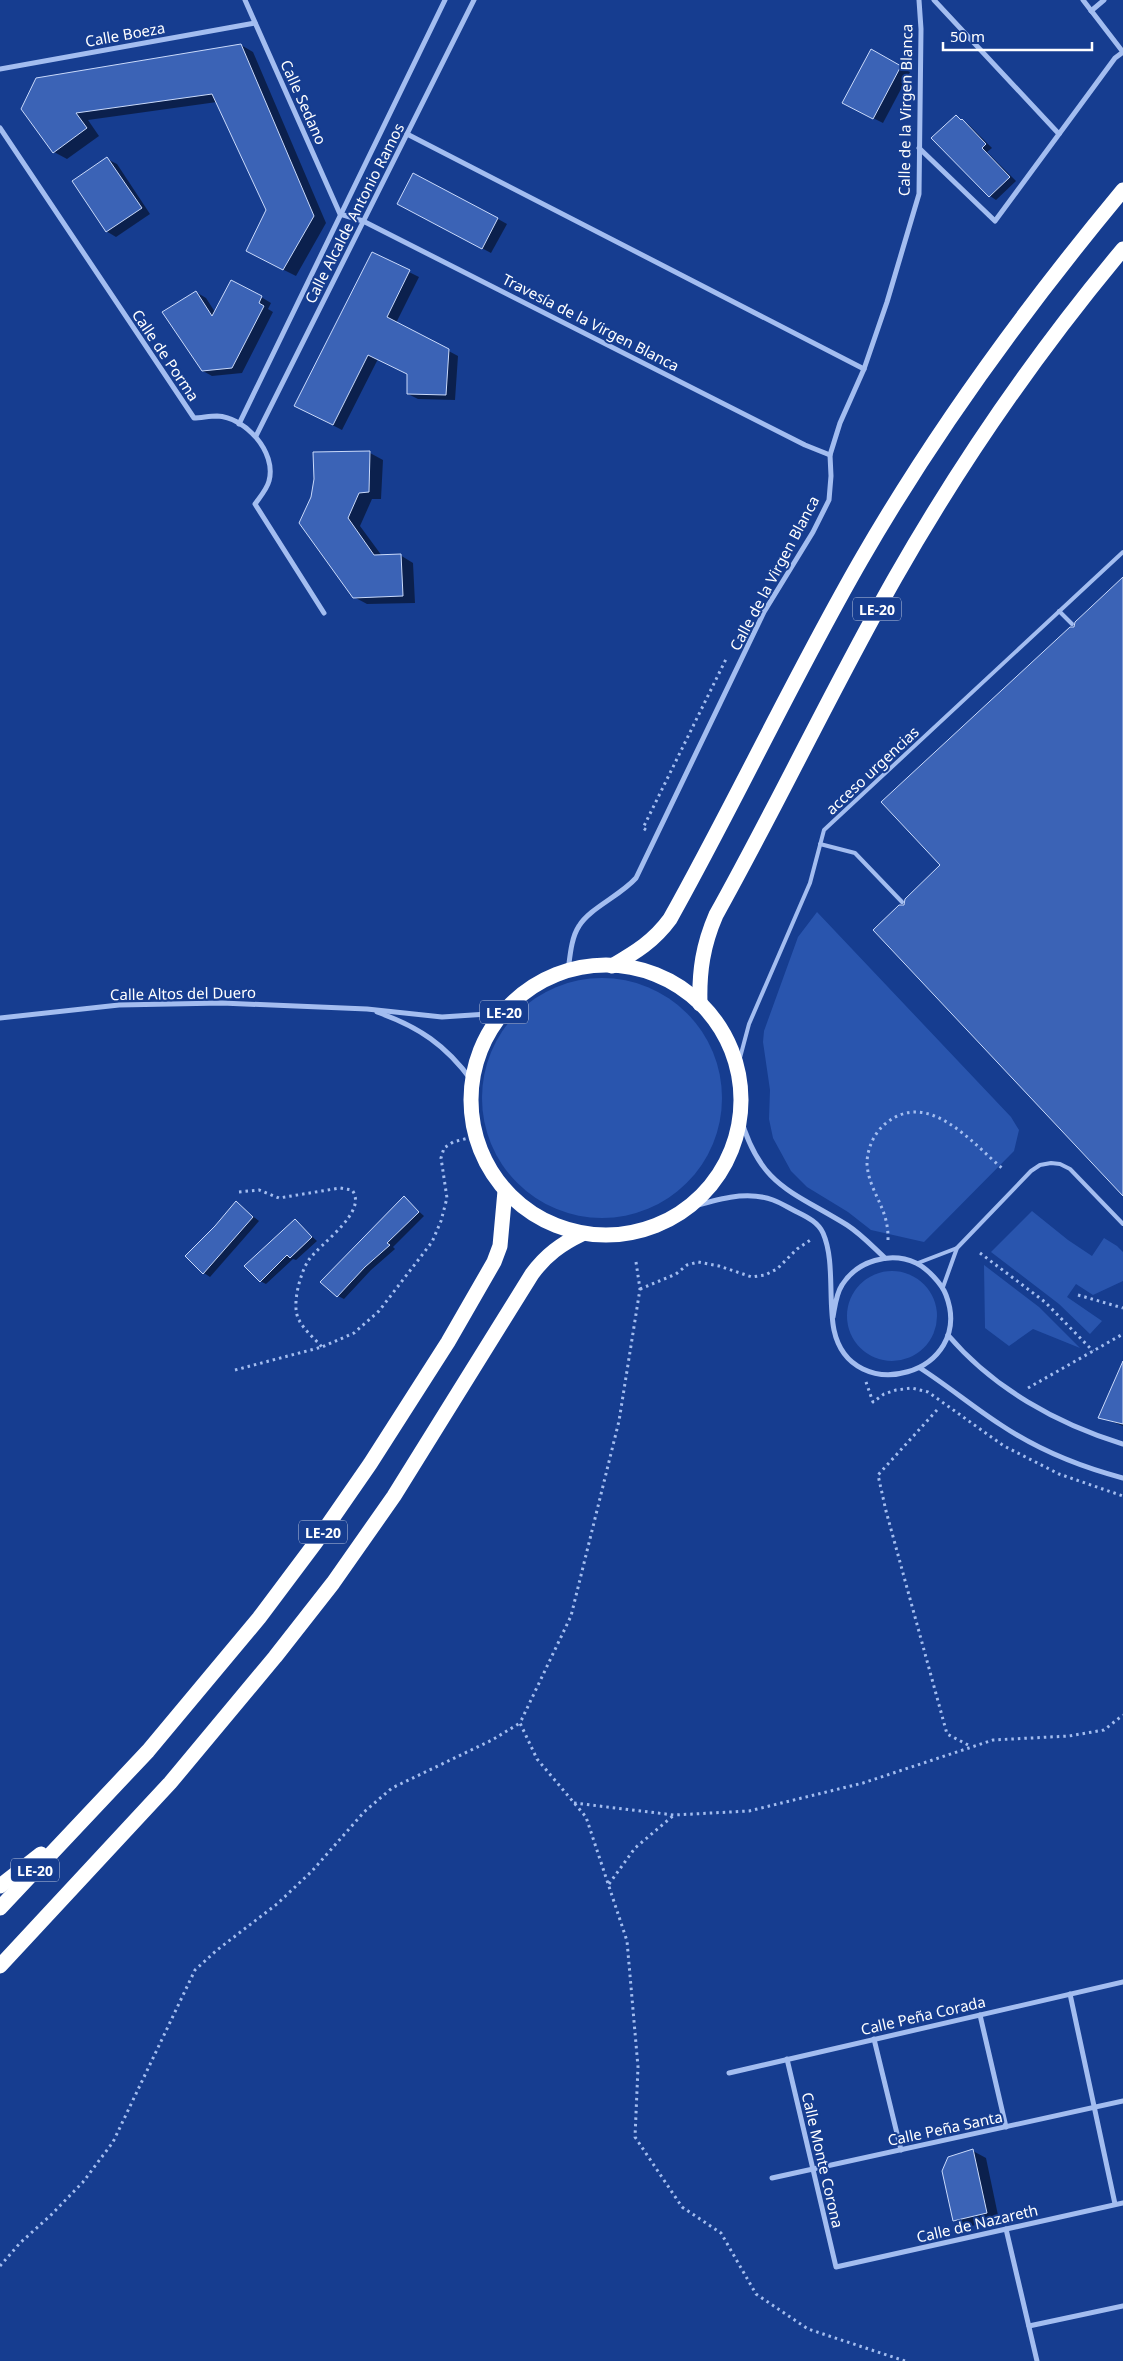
<svg xmlns="http://www.w3.org/2000/svg" width="1123" height="2361" font-family="'Noto Sans',sans-serif">
<style>
.green{fill:#2955ae}
.shadow{fill:#0007}
.building{fill:#3b63b6;stroke:#cadafb}
.lines{fill:none;stroke-linecap:round;stroke-linejoin:round}
.path{stroke:#a3bdf0;stroke-width:3;stroke-dasharray:2.5 4;stroke-linecap:butt}
.lane{stroke:#a3bdf0;stroke-width:4}
.street{stroke:#a3bdf0;stroke-width:5}
.highway{stroke:#fff;stroke-width:15}
.labels{text-anchor:middle;dominant-baseline:central;stroke-width:4;stroke-linejoin:round;paint-order:stroke}
.shield{fill:#163d90;stroke:#b9c5de;stroke-width:1}
.shield-label{font-size:14px;font-weight:bold;fill:#fff}
.street-label{font-size:15px;fill:#fff;stroke:#163d90}
</style>
<rect width="100%" height="100%" fill="#163d90"/>
<g class="green">
<polygon points="817,912 1011,1117 1019,1130 1014,1151 924,1242 871,1230 848,1212 807,1187 791,1171 773,1138 769,1119 770,1090 763,1042 764,1031 798,937"/>
<circle cx="602" cy="1098" r="120"/>
<polygon points="1032,1211 1068,1240 1092,1256 1104,1238 1117,1246 1123,1252 1123,1281 1093,1295 1076,1284 1067,1297 1102,1321 1090,1334 1059,1304 991,1252"/>
<polygon points="984,1265 1039,1307 1080,1348 1033,1329 1009,1346 985,1328"/>
<circle cx="892" cy="1316" r="45"/>
</g>
<g class="shadow">
<polygon points="241,45 253,52 326,223 296,276 260,258 268,210 217,102 88,120 99,136 67,159 54,152 23,109"/>
<polygon points="871,51 910,72 883,123 853,108"/>
<polygon points="956,117 968,124 992,148 987,152 1016,181 996,200 990,196 933,138"/>
<polygon points="107,159 117,164 150,214 116,237 106,231"/>
<polygon points="408,209 498,219 507,224 491,253"/>
<polygon points="409,272 419,277 396,323 458,356 455,400 418,399 408,394 408,374 378,359 342,430 305,411"/>
<polygon points="196,292 206,298 215,312 261,297 271,303 268,309 273,312 242,373 212,376 203,371"/>
<polygon points="314,453 370,453 383,460 381,499 372,499 360,526 382,556 400,555 413,563 415,603 367,604 354,597 312,498 315,479"/>
<polygon points="404,1198 424,1216 393,1247 395,1249 371,1270 344,1299 338,1296"/>
<polygon points="236,1203 259,1221 210,1277 204,1273 216,1227"/>
<polygon points="295,1221 317,1241 296,1260 293,1259 266,1284 260,1281"/>
<polygon points="1123,1367 1123,1426 1100,1417"/>
<polygon points="973,2151 986,2158 999,2220 967,2227 954,2220"/>
</g>
<g class="building">
<polygon points="241,44 314,216 283,270 246,251 266,210 212,94 76,113 87,128 53,153 21,109 36,78"/>
<polygon points="871,49 901,66 873,119 842,103"/>
<polygon points="956,115 961,120 962,119 986,144 982,148 1010,177 989,197 931,138"/>
<polygon points="107,157 142,208 106,232 72,181"/>
<polygon points="413,173 498,218 482,249 397,204"/>
<polygon points="372,252 410,270 387,317 449,349 446,395 407,394 407,374 368,355 333,425 294,406"/>
<polygon points="231,280 262,296 259,303 264,306 232,368 202,371 162,312 196,291 212,316"/>
<polygon points="370,451 369,492 359,493 348,518 374,555 401,554 403,596 353,598 299,523 311,497 314,479 313,452"/>
<polygon points="1123,577 1123,1196 873,930 899,905 904,905 905,899 940,865 881,802 1070,627 1074,627 1075,622"/>
<polygon points="404,1196 419,1212 387,1243 390,1245 365,1267 337,1297 320,1282"/>
<polygon points="236,1201 253,1217 203,1274 185,1256 215,1226"/>
<polygon points="295,1219 312,1237 290,1258 287,1255 260,1282 244,1266"/>
<polygon points="1123,1361 1123,1424 1098,1418"/>
<polygon points="973,2149 987,2213 953,2221 942,2171 948,2157"/>
</g>
<g class="lines">
<g class="path">
<polyline points="646,830 643,828 727,657"/>
<path d="M239,1192L259,1190L279,1198L340,1188L352,1190C369,1212 319,1244 308,1261C300,1274 291,1306 299,1320C304,1330 315,1339 322,1347"/>
<path d="M888,1240C889,1207 869,1193 867,1164C867,1149 874,1133 885,1124C928,1088 971,1142 1003,1169"/>
<polyline points="980,1253 1045,1302 1093,1351"/>
<polyline points="636,1262 640,1289 619,1421 571,1616 520,1723 537,1759 586,1817 627,1941 638,2067 635,2137 682,2207 721,2233 756,2294 808,2329 905,2361"/>
<polyline points="640,1289 676,1274 687,1265 698,1262 719,1266 752,1277 765,1275 777,1269 797,1249 812,1239"/>
<polyline points="1078,1295 1123,1308"/>
<polyline points="235,1370 322,1347 354,1333 379,1311 432,1242 441,1221 447,1198 441,1158 444,1148 453,1142 476,1136"/>
<polyline points="866,1382 873,1402 884,1394 896,1390 912,1388 928,1392 1004,1446 1059,1474 1123,1496"/>
<polyline points="1028,1388 1123,1334"/>
<polyline points="937,1410 878,1475 886,1511 947,1734 970,1746"/>
<polyline points="574,1803 674,1815 749,1811 863,1783 993,1740 1069,1736 1104,1730 1123,1715"/>
<polyline points="609,1884 635,1848 674,1815"/>
<polyline points="0,2266 20,2243 51,2215 83,2182 113,2142 195,1970 217,1950 277,1904 312,1871 364,1812 392,1788 492,1740 520,1723"/>
</g>
<g class="lane">
<polyline points="1059,611 1072,624"/>
<polyline points="820,844 855,853 902,902"/>
<polyline points="737,1069 749,1024 810,883 824,830 1123,552"/>
<polyline points="918,1263 957,1248"/>
<polyline points="943,1287 957,1248 1031,1171 1040,1165 1051,1163 1060,1164 1070,1169 1123,1224"/>
</g>
<g class="street">
<polyline points="245,0 340,214 363,221 805,445 830,455"/>
<polyline points="934,0 1059,134"/>
<polyline points="1083,0 1123,52"/>
<polyline points="1091,11 1104,0"/>
<polyline points="0,69 255,23"/>
<path d="M0,128L194,418C201,418 209,416 217,416C245,417 277,452 269,481C267,489 260,497 255,504L324,613"/>
<polyline points="407,134 864,369"/>
<polyline points="919,148 995,221 1115,58 1123,52"/>
<polyline points="239,424 445,0"/>
<polyline points="256,436 474,0"/>
<path d="M568,971C570,957 571,938 579,926C590,908 620,896 636,878L764,612L813,532L829,500L831,476L830,455L840,423L864,369L887,302L919,194L921,29L919,0"/>
<path d="M377,1012C419,1027 446,1045 472,1081"/>
<polyline points="0,1018 119,1005 222,1003 367,1009 442,1017 503,1013"/>
<path d="M740,1116C760,1186 790,1190 847,1225C861,1234 873,1247 885,1258"/>
<path d="M688,1208C714,1200 746,1190 773,1200C781,1203 789,1208 797,1212C807,1217 818,1222 823,1233C835,1260 828,1301 834,1330C851,1409 976,1374 946,1295C942,1284 927,1268 916,1263C890,1251 857,1261 842,1285C836,1294 835,1306 833,1317"/>
<path d="M948,1335C993,1388 1057,1424 1123,1444"/>
<path d="M920,1368C948,1386 973,1407 1001,1425C1037,1449 1081,1467 1123,1478"/>
<polyline points="1070,1994 1115,2204"/>
<polyline points="980,2015 1006,2127"/>
<polyline points="874,2039 901,2150"/>
<polyline points="787,2059 836,2267 1123,2203"/>
<polyline points="729,2073 1123,1982"/>
<polyline points="772,2178 1123,2101"/>
<polyline points="1006,2229 1037,2361"/>
<polyline points="1029,2326 1123,2306"/>
</g>
<g class="highway">
<circle cx="606" cy="1100" r="135"/>
<path d="M612,966C636,952 654,941 670,919C736,801 793,678 861,560C937,428 1025,308 1123,190"/>
<path d="M700,1004C699,971 703,945 716,915C778,804 832,689 895,578C961,462 1037,352 1123,249"/>
<polyline points="0,1886 41,1854"/>
<polyline points="0,1908 148,1751 259,1618 316,1542 370,1464 448,1342 494,1262 500,1246 505,1191"/>
<path d="M0,1966L170,1783L275,1657L333,1583L394,1496L532,1274C546,1255 561,1244 582,1234"/>
</g>
</g>
<g class="labels">
<g class="shield">
<rect x="853" y="597.5" width="48" height="23" rx="4"/>
<rect x="480" y="1000.5" width="48" height="23" rx="4"/>
<rect x="299" y="1520.5" width="48" height="23" rx="4"/>
<rect x="11" y="1858.5" width="48" height="23" rx="4"/>
</g>
<g class="shield-label">
<text x="877" y="609">LE-20</text>
<text x="504" y="1012">LE-20</text>
<text x="323" y="1532">LE-20</text>
<text x="35" y="1870">LE-20</text>
</g>
<g class="street-label">
<text transform="translate(125 34) rotate(-10)">Calle Boeza</text>
<text transform="translate(304 102) rotate(66)">Calle Sedano</text>
<text transform="translate(905 110) rotate(-89)">Calle de la Virgen Blanca</text>
<text transform="translate(354 213) rotate(-63)">Calle Alcalde Antonio Ramos</text>
<text transform="translate(591 322) rotate(27)">Travesía de la Virgen Blanca</text>
<text transform="translate(166 355) rotate(56)">Calle de Porma</text>
<text transform="translate(774 573) rotate(-62)">Calle de la Virgen Blanca</text>
<text transform="translate(872 770) rotate(-43)">acceso urgencias</text>
<text transform="translate(183 993) rotate(-1)">Calle Altos del Duero</text>
<text transform="translate(923 2015) rotate(-13)">Calle Peña Corada</text>
<text transform="translate(945 2128) rotate(-12)">Calle Peña Santa</text>
<text transform="translate(823 2160) rotate(77)">Calle Monte Corona</text>
<text transform="translate(977 2223) rotate(-13)">Calle de Nazareth</text>
</g>
</g>
<path d="M943 42v8h149v-8" fill="none" stroke="#ffffff" stroke-width="2.5"/>
<text x="950" y="42" font-size="15" fill="#ffffff" stroke="#163d90" stroke-width="4" paint-order="stroke">50 m</text>
</svg>
